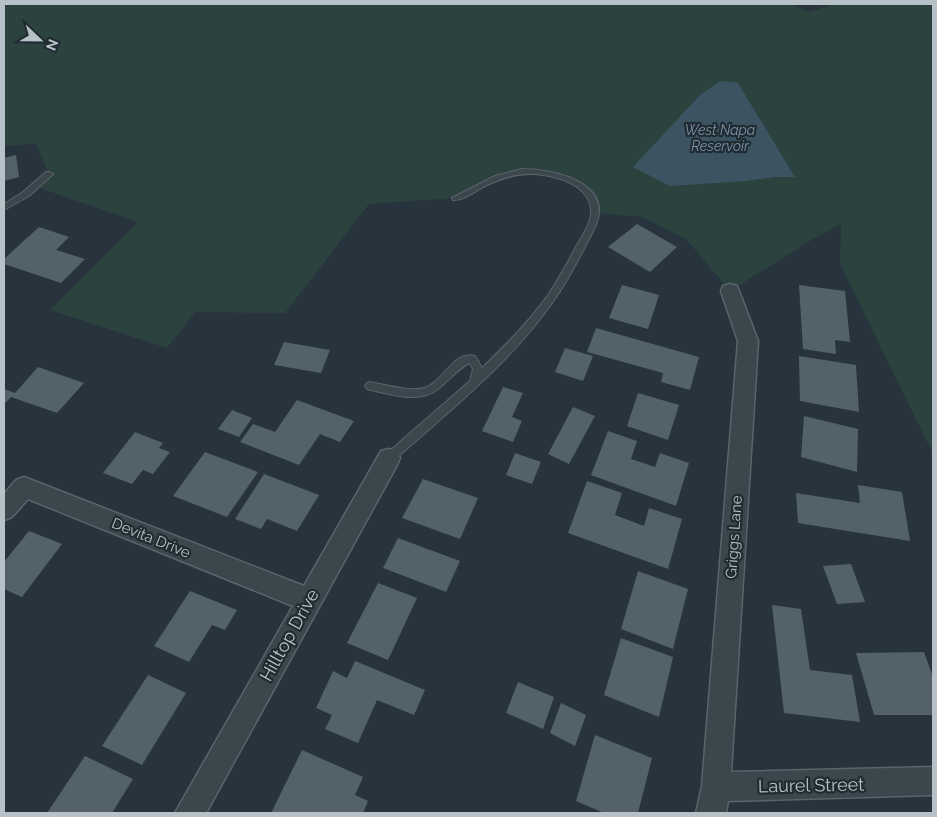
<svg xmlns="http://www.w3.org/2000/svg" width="937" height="817" font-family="Raleway,sans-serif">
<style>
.green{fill:#2c423f;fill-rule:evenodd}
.water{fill:#3c5462}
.building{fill:#52616a}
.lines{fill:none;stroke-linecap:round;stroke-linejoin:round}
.service-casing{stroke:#59646b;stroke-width:2}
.minor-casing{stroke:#59646b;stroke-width:3}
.service{fill:#3b464d;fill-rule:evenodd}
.minor{fill:#3b464d;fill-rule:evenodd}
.labels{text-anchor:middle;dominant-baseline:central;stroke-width:4.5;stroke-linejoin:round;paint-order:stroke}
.far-water-label{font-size:14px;font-style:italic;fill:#7a96a9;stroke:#202b32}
.street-label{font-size:15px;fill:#b7c1c8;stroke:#202b32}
.near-street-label{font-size:18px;fill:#b7c1c8;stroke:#202b32}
</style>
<rect width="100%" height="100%" fill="#27343d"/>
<path class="green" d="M4,4H792L809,12L834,4H933V454L840,264L841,224L813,239L730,291L687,240L642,217L595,213L593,198L571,180L538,171L517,170L502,174L456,198L369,204L285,313L195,312L167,348L50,310L138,222L34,186L49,174L36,144L4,146ZM738,83L795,177H776L746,181Z"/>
<polygon class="water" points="721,81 738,83 795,177 776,177 746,181 670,186 633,167 701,94"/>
<g class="building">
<polygon points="16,155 19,177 4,181 4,158"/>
<polygon points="637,224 677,247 650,272 608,247"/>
<polygon points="39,227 69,237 56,250 85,259 61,283 4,264 4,259"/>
<polygon points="622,285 659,295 648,329 609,318"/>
<polygon points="799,285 845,291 850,342 835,340 836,354 803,349"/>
<polygon points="596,328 699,357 690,390 661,382 663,373 587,352"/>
<polygon points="284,342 330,350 321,373 274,365"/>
<polygon points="565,348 593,356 583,381 555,372"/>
<polygon points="799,356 856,365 859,412 800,401"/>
<polygon points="38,367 84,383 57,413 11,397 4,404 4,389 15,393"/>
<polygon points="503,387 523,393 512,417 522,421 513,442 482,431"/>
<polygon points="638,393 679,405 668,440 627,426"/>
<polygon points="297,400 354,421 340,442 320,434 299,465 240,442 253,424 275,432"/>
<polygon points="573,407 595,416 569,464 548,454"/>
<polygon points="232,410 252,418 239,437 218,429"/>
<polygon points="804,416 858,429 857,472 801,457"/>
<polygon points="608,431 637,441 631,459 655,467 660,453 689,463 676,506 591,475"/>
<polygon points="135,432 163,443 159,448 170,452 153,474 143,470 132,484 103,473"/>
<polygon points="205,452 258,472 227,517 173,496"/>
<polygon points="515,453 541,462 532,484 506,475"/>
<polygon points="264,474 319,495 297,531 267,519 261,529 235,519"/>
<polygon points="423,479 478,498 460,539 402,518"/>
<polygon points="587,481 622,493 615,515 644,526 649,508 682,519 668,569 568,533"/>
<polygon points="858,485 902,492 910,541 798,523 796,493 860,503"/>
<polygon points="29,531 62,544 22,597 4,589 4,562"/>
<polygon points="398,538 460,561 446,592 383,568"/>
<polygon points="851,564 865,602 837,604 823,566"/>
<polygon points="638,571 688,589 673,649 621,629"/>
<polygon points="378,583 417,598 388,660 347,643"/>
<polygon points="190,591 237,610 225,630 212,625 189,662 154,646"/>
<polygon points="772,605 801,609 810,670 852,675 860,722 784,713"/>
<polygon points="621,638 673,657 659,717 604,695"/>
<polygon points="924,652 933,677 933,715 874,715 856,653"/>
<polygon points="355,661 425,690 414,715 377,700 358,743 325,729 332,715 316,708 333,671 347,678"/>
<polygon points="148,675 186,693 142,765 102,746"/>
<polygon points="518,682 554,697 543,729 506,713"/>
<polygon points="561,703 586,715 575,746 550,733"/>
<polygon points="595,735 652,758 638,813 604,813 576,801"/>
<polygon points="302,750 363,777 355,795 368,801 363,813 271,813"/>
<polygon points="85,756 133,779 112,813 47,813"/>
</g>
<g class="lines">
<g class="service-casing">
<g id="service">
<path d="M522,169C553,169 615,182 595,227C582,253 569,279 552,303C509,364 448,412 393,461L389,462L385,461L384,458L385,455L470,381L473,369L470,363L468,364C456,370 449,381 438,389C420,404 391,394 370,390L367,389L365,386L367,383L370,382C385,385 410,392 424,388C443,383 453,350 475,356L482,368C506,345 529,322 548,295C559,279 568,262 577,245C583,235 592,222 591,210C589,184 557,176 535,174C518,173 502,178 487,185C478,189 464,201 453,200L452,198L495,176Z"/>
<polygon points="46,172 49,172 53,174 29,196 4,210 4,204 23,192"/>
</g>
</g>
<g class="minor-casing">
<g id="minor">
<polygon points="730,284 737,286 739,291 758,341 731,772 933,767 933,795 728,801 726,813 696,813 702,786 738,341 721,291 723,286"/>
<polygon points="389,449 397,451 400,458 397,465 206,813 175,813 293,606 28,499 12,517 4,520 4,494 16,480 24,477 304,586 381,451"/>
</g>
</g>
<use href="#service" class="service"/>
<use href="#minor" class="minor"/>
</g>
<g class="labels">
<g class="far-water-label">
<text x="720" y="130">West Napa<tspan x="720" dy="16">Reservoir</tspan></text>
</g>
<g class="street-label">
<text transform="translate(734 537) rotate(-86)">Griggs Lane</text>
<text transform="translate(151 538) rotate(22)">Devita Drive</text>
</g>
<g class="near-street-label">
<text transform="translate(289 635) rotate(-61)">Hilltop Drive</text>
<text transform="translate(811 785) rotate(-1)">Laurel Street</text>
</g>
</g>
<rect width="937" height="817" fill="none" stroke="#b7c1c8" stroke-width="10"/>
<g transform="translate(40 40) rotate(112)" stroke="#202b32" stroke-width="4" paint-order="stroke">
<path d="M0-4L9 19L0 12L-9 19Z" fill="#b7c1c8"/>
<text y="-8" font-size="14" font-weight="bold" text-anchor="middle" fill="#b7c1c8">N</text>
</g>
</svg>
